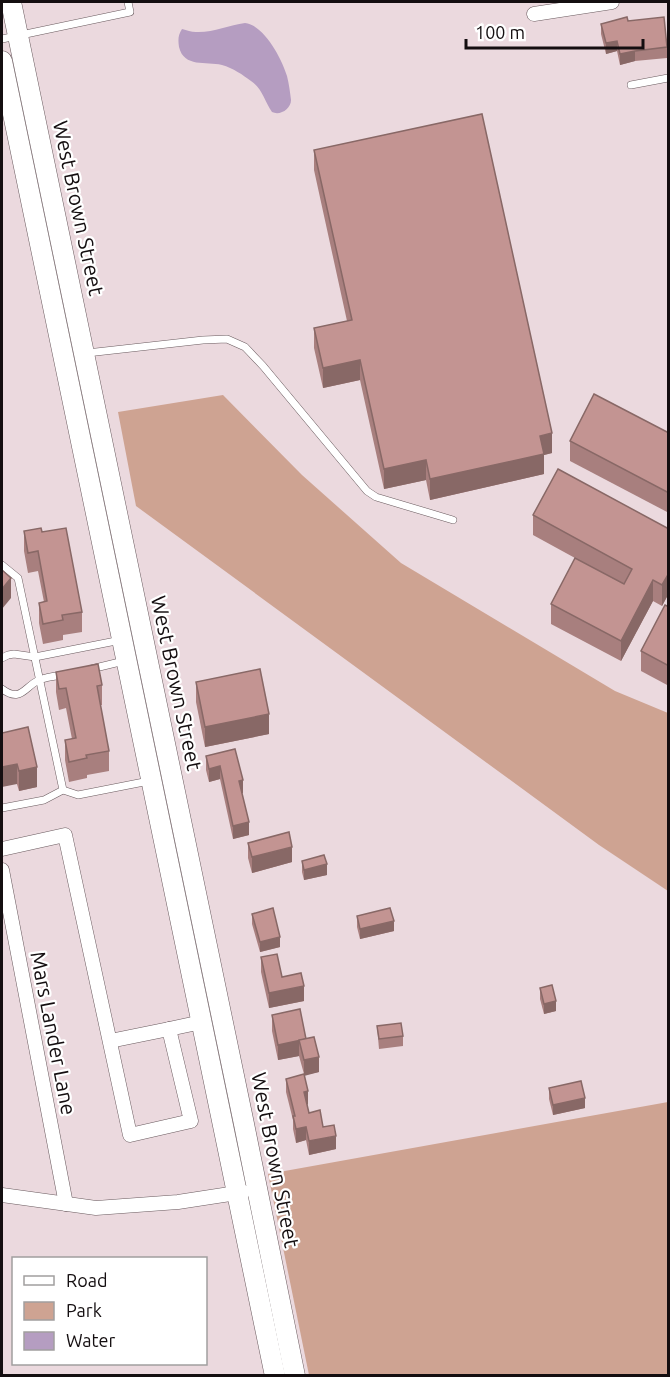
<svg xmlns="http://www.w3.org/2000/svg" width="670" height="1377" font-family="Ubuntu,sans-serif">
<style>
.green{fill:#cea392}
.water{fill:#b59dc1}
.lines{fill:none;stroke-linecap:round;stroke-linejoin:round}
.service-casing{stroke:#6a5b5f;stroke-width:8}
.minor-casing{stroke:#6a5b5f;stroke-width:15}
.secondary-casing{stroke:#6a5b5f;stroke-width:21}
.service{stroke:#fff;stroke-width:7}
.minor{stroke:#fff;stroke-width:14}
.secondary{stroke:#fff;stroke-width:20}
.wall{fill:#a87f7e}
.shaded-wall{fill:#886866}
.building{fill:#c39492;stroke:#886866;stroke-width:1.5}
.labels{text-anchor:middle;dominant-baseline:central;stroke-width:4.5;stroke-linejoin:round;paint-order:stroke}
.street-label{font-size:21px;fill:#140e10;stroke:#fff}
</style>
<rect width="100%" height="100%" fill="#ebd9de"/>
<g class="green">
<polygon points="223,395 302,475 401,563 615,691 668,713 668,891 599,845 136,506 118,412"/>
<polygon points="668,1102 668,1375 309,1375 268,1174"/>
</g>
<path class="water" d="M245,23C264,25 282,59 287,76C289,84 290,92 291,100C291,109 280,116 272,112C265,102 262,88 251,81C243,75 233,68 222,65C206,61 184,68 179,47C178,40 178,35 182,29C187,30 191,32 196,32C212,33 229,25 245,23Z"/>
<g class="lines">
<g class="service-casing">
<g id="service">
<polyline points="2,39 130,12 128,2"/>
<polyline points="631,85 668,78"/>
<polyline points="87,353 203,340 227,339 245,347 263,366 367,491 376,497 453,520"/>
<polyline points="2,565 18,578 63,790 44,800 2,808"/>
<polyline points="2,658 8,655 14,654 35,657 121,640"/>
<polyline points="91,669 124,661"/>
<path d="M2,689C21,703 24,687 39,680C46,677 55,676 63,675"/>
<polyline points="63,790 78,795 149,781"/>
</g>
</g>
<g class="minor-casing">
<g id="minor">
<polyline points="534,14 612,2"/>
<polyline points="2,849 65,835 130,1135 191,1121 169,1029 110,1041"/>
<polyline points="2,870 66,1204"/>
<polyline points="169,1029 202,1022"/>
<polyline points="2,1195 96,1208 178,1202 243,1192"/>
</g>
</g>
<g class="secondary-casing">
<g id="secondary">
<polyline points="11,2 244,1124 295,1376"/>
<polyline points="2,61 275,1376"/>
</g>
</g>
<use href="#service" class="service"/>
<use href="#minor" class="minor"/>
<use href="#secondary" class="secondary"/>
</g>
<g class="wall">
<polygon points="628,21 667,47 667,58 635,61 620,65 617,51 606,54 601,34 601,24"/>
<polygon points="314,150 552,453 544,455 544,474 430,500 426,480 384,489 360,380 323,388 314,348 314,328 347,321 314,170"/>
<polygon points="669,433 669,513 570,461 570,441"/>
<polygon points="533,515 669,529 669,593 662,606 653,601 621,661 551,624 551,604 575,558 533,535"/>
<polygon points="24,531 42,532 82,612 82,632 63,635 63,640 43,644 39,623 39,603 44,602 38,571 28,573 24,551"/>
<polygon points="669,607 669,686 641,671 641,651"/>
<polygon points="56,672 102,685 102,705 100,705 109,751 109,771 87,775 87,778 69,782 65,760 65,740 72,739 66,708 59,710 56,692"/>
<polygon points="196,682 269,734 205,747 196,702"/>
<polygon points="2,733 37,787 19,791"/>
<polygon points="235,749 249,835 233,839 220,779 209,782 206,770 206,756"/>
<polygon points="248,843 292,862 252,873 248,858"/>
<polygon points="302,861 327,875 304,880 302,872"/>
<polygon points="252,914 280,947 260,952 252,924"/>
<polygon points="357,916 394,931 360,939 357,927"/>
<polygon points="261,957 282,977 304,1001 269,1008 261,972"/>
<polygon points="540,988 556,1011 544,1014 540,999"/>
<polygon points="272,1015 306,1039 319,1072 304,1075 308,1104 307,1105 309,1113 323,1127 336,1149 309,1155 306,1140 296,1143 293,1129 293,1120 286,1092 286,1079 304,1074 299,1056 278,1060 272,1031"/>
<polygon points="377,1026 403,1036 403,1046 379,1049"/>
<polygon points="549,1088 585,1108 553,1115 549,1099"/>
</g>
<g class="shaded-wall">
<polygon points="617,41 617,51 606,54 606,43"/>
<polygon points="635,51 635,61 620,65 620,54"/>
<polygon points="360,360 360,380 323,388 323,368"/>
<polygon points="552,433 552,453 544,455 544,474 430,500 430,479 540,436"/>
<polygon points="426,460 426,480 384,489 384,469"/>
<polygon points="669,573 669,593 662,606 662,585"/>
<polygon points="11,578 11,598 2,609 2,589"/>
<polygon points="653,580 653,601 621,661 621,641"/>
<polygon points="269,714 269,734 205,747 205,727"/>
<polygon points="17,764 17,784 2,787 2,767"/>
<polygon points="220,766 220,779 209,782 209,769"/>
<polygon points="37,767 37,787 19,791 19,771"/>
<polygon points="243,780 243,793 239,794 239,781"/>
<polygon points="249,822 249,835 233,839 233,826"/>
<polygon points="292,847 292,862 252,873 252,857"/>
<polygon points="327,864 327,875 304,880 304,870"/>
<polygon points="394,921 394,931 360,939 360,929"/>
<polygon points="280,937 280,947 260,952 260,942"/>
<polygon points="304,986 304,1001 269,1008 269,993"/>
<polygon points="556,1001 556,1011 544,1014 544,1004"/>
<polygon points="306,1039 299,1040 299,1056 278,1060 278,1045"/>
<polygon points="319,1057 319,1072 304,1076 304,1060"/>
<polygon points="308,1091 308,1104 304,1106 304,1092"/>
<polygon points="585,1098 585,1108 553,1115 553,1105"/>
<polygon points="306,1127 306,1140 296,1143 296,1129"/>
<polygon points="336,1136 336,1149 309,1155 309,1141"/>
</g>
<g class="building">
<polygon points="627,17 628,21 664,17 667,47 635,51 620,54 617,41 606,43 601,24"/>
<polygon points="482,114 552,433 540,436 544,454 430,479 426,460 384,469 360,360 323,368 314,328 352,320 314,150"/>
<polygon points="594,394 669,433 669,493 570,441"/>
<polygon points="558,469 669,529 669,573 662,585 653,580 621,641 551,604 575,558 624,584 632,569 533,515"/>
<polygon points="41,528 42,532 66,528 82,612 62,615 63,620 43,624 39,603 47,601 38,551 28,553 24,531"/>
<polygon points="2,570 11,578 2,589"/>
<polygon points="665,605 669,607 669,666 641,651"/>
<polygon points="98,664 102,685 97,686 109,751 86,755 87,758 69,762 65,740 76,738 66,688 59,689 56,672"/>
<polygon points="260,669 269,714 205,727 196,682"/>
<polygon points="28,727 37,767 19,771 17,764 2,767 2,733"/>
<polygon points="235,749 243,780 239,781 249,822 233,826 220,766 209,769 206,756"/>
<polygon points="289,832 292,847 252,857 248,843"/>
<polygon points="324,855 327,864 304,870 302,861"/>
<polygon points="273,908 280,937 260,942 252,914"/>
<polygon points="390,908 394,921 360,929 357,916"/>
<polygon points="277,954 282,977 301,973 304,986 269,993 261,957"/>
<polygon points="552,985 556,1001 544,1004 540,988"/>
<polygon points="300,1009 306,1039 278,1045 272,1015"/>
<polygon points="401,1023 403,1036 379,1039 377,1026"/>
<polygon points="314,1037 319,1057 304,1060 299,1040"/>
<polygon points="304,1074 308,1091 304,1092 309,1113 320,1110 323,1127 334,1125 336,1136 309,1141 306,1127 296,1129 293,1116 295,1116 286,1079"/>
<polygon points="581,1081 585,1098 553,1105 549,1088"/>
</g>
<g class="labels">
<g class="street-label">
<text transform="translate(79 208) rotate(78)">West Brown Street</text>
<text transform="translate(177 683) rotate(78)">West Brown Street</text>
<text transform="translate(54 1033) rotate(79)">Mars Lander Lane</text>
<text transform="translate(276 1160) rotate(79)">West Brown Street</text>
</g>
</g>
<rect width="670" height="1377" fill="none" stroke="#140e10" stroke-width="6"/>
<rect x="12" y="1257" width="195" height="108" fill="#ffffff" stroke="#a19f9f" stroke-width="1.5"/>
<rect x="24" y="1276" width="30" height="9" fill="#ffffff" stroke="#a19f9f" stroke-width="1.5"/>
<text x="66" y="1287" font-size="18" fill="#140e10">Road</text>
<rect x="24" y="1302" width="30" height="18" fill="#cea392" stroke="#a19f9f" stroke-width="1.5"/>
<text x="66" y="1317" font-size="18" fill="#140e10">Park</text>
<rect x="24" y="1332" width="30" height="18" fill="#b59dc1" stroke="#a19f9f" stroke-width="1.5"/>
<text x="66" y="1347" font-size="18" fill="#140e10">Water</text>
<path d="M466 39v9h177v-9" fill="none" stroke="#140e10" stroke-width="3"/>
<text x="475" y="39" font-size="18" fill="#140e10" stroke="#ffffff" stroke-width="4.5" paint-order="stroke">100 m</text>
</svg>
